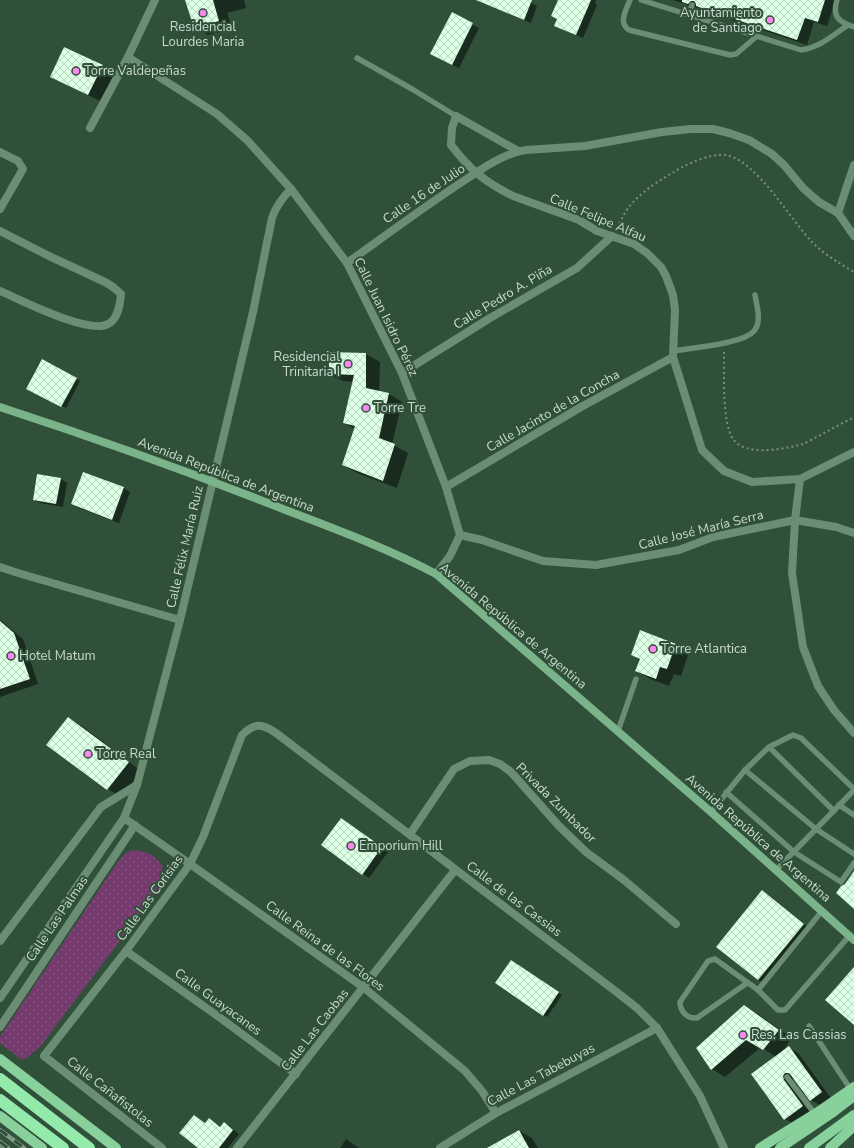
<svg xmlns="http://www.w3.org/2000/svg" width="854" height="1148" font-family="'Nunito Sans',sans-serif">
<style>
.park{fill:url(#park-dots)}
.shadow{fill:#0007}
.building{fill:url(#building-cross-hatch)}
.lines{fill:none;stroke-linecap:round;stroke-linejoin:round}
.path{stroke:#78917f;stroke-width:2;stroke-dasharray:2 3;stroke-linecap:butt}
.lane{stroke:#6a8d73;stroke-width:5.5}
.street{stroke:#6a8d73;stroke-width:8}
.secondary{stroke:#7bb38a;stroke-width:8}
.primary{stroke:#88d09c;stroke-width:10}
.highway{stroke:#93eaab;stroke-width:12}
.rail-casing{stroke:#829a88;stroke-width:4.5}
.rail{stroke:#305039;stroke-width:3;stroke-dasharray:9;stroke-linecap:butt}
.poi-dot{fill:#f888ea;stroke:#305039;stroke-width:1.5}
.labels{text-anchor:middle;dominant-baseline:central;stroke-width:4;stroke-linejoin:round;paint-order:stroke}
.poi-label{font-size:13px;fill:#cadbce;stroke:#305039;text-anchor:start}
.street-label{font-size:13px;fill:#cadbce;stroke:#305039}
</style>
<defs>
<pattern id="park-dots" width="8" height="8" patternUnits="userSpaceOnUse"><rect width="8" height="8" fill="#74396d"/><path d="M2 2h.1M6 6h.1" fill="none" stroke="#865581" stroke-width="1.8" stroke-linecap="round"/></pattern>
<pattern id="building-cross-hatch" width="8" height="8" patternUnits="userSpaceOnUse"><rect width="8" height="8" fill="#dcfee4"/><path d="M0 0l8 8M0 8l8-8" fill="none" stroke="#bcd8c3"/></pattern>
</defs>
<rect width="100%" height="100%" fill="#305039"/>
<path class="park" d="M131,850C154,850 172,866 159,889L40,1047L29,1056L22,1060L0,1043V1037L117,863L124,855Z"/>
<g class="shadow">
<polygon points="186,0 244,0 246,8 227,13 232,28 208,35 195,28"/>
<polygon points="482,0 526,0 537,6 531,23 488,5 482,2"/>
<polygon points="559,0 596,0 595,4 597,5 583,38 556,26 558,19"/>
<polygon points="673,0 836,0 827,26 814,22 807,45 706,11 699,7 697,8"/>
<polygon points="452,14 479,28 459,68 438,58"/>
<polygon points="65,48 116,73 102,102 51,77"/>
<polygon points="330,353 366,354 380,362 379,392 389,394 402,402 392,444 408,453 397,488 357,473 343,465 355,429 344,423 354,382 343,381 330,374"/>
<polygon points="42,361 80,381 66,408 28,389"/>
<polygon points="84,473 124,488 130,492 119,523 79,508 72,504"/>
<polygon points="61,479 67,483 63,507 40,503 34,499"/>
<polygon points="0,620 23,639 38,684 0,697"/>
<polygon points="675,645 689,652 681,676 674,674 669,686 650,679 637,671 641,660 632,655"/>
<polygon points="68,718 82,726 141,771 121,797 108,789 48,745"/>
<polygon points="341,819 388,852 369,878 322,845"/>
<polygon points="762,892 769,895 809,928 765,983 758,980"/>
<polygon points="515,963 562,995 547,1017 543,1015"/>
<polygon points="744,1006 758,1014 792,1038 781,1053 789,1048 798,1053 831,1098 820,1105 811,1100 794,1078 792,1081 812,1111 794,1124 785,1119 776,1057 761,1047 725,1077 712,1069"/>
<polygon points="195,1116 206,1123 209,1119 221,1127 224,1123 239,1134 228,1148 200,1148"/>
<polygon points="519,1131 532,1138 538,1148 489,1148"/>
<polygon points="346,1139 350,1142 359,1148 340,1148"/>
</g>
<g class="building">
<polygon points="185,0 213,0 219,21 194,28"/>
<polygon points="476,0 532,0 524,20"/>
<polygon points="558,0 591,0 576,35 554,26 557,19 551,16"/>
<polygon points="682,0 825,0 818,22 805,18 797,40 696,6 696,4 694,1 691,1 688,4 682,2"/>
<polygon points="452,12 473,23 452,65 430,54"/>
<polygon points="64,47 103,65 88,95 50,77"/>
<polygon points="329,352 366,353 366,388 389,393 379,438 395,444 383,481 342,465 355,426 343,423 354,375 329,374"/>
<polygon points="42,359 77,378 61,407 26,389"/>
<polygon points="83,472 124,487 112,520 71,504"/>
<polygon points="37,474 61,478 56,504 33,500"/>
<polygon points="0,621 14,633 30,679 0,689"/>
<polygon points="640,630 676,644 667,669 660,667 656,679 635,671 640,659 631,655"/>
<polygon points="68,717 129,762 107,790 46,745"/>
<polygon points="341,818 382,847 362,875 321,845"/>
<polygon points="854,871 854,909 836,893 841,886 845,884"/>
<polygon points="762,890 804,924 758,980 716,947"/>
<polygon points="511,960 559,992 543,1016 495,983"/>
<polygon points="854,967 854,1025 825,1000"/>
<polygon points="744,1005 779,1030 763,1050 746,1040 711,1070 696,1048"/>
<polygon points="789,1046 822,1092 810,1101 790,1074 788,1073 785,1073 783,1076 784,1080 803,1106 784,1120 751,1074"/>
<polygon points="194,1115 205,1123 209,1118 220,1127 224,1122 233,1130 219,1148 198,1148 179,1133"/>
<polygon points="519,1130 529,1148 487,1148"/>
</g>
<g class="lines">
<g class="path">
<path d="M617,228C621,221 624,213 629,207C641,192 658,181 674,172C686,164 711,153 726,155C757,161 790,219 812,242C825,255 839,263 854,272"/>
<path d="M724,352C724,372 722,423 733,439C745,457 785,449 803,444C808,442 814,438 819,436C831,429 843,423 854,417"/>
</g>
<g class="lane">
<path d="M630,0C626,10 618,23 629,30L730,55L736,54L756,37"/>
<path d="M641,0L801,50C819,48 833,35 848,25"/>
<path d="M837,0C832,16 838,22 854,27"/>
<polyline points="689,15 692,5"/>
<polyline points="357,58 412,89 456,116"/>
<path d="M673,351C690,348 743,344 754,331C762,322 757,307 755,295"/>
<polyline points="618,731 636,679"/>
<polyline points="769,747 834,811"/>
<polyline points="745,770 816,829 854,854"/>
<polyline points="726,792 794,852 841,882 854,863"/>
<polyline points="839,805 854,815"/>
<polyline points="711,812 745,770 769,747 793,735 801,738 854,789"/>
<polyline points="776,870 854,790"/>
<path d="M747,983L697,1018C687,1019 680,1011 680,1002L708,961L715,959L758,990L778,1010H785L850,935"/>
<polyline points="758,990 822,911"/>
<polyline points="809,1026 851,1090"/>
<polyline points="787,1077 815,1114"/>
</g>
<g class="street">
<polyline points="128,57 217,114 248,141 291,189 347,263 402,373 446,487 460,535 450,556 436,574"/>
<polyline points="90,128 128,57 155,0"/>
<path d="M518,151L456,116L452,128L451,145C470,170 485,182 513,196L579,220L597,231L634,244L647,253L661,267L666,276L673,295L675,310L673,357L702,450L724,471L752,482L800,479L854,452"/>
<polyline points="0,152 18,161 23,169 0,209"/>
<polyline points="838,213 854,165"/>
<path d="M0,231L49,256L105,282L113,287L121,294C120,305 118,319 108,324C89,335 21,300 0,291"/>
<path d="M347,263C382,238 417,212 453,188C473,175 502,153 526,150L585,146L662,132L691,129H713L729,133L749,140L772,154L784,165L803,188L819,202L838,213L854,236"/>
<polyline points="402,373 490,318 577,268 612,236"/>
<polyline points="800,479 795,520 792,573 803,647 818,686 834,710 854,733"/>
<polyline points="446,487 581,407 673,357"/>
<polyline points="460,535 482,540 543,561 596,565 679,550 713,537 795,520 836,527 854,533"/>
<polyline points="0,567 18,573 180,620"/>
<polyline points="124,818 190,864 363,987 465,1071 482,1091 496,1113"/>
<polyline points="410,834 454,769 470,761 489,760 500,764 511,772 559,826 586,852 624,880 676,924"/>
<polyline points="0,941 101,807 137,785"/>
<polyline points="126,951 219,1017 296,1074"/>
<path d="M0,998L124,818L137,785L180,620L253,312L272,218C276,206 282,198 291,189"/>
<polyline points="0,1027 135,825"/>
<polyline points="0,1144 5,1148"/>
<path d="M162,1148L44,1056L126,951L190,864L203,837L242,735C254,723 262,723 276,733C389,818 501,905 614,990L637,1008L657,1028L700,1096L724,1148"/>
<polyline points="237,1148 455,870"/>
<polyline points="440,1148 496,1113 657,1028"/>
</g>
<path class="secondary" d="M0,407C95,438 190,472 283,509C335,529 387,548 436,574L711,812L854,940"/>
<g class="primary">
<polyline points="0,1059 116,1148"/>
<polyline points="0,1116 42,1148"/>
<polyline points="760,1148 818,1112 854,1087"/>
<polyline points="780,1148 833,1112 854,1096"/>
<polyline points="809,1148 854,1115"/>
<polyline points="830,1148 854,1126"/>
</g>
<g class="highway">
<polyline points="0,1079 89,1148"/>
<polyline points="0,1100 63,1148"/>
</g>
<g class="rail-casing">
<g id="rail">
<polyline points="0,1130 24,1148"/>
<polyline points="0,1142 8,1148"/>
</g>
</g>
<use href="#rail" class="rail"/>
</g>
<g class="poi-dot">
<circle cx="203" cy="13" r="4"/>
<circle cx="770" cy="20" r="4"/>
<circle cx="76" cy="71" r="4"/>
<circle cx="348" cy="364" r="4"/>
<circle cx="366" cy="408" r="4"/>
<circle cx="653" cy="649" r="4"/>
<circle cx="11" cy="656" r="4"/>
<circle cx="88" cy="754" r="4"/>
<circle cx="351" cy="846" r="4"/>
<circle cx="743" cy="1035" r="4"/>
</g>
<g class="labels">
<g class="poi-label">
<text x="762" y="13" text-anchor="end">Ayuntamiento<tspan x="762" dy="15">de Santiago</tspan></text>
<text x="203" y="27" text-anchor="middle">Residencial<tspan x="203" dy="15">Lourdes Maria</tspan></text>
<text x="84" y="71">Torre Valdepeñas</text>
<text x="340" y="357" text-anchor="end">Residencial<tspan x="340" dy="15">Trinitaria I</tspan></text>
<text x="374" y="408">Torre Tre</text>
<text x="661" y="649">Torre Atlantica</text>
<text x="19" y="656">Hotel Matum</text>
<text x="96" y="754">Torre Real</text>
<text x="359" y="846">Emporium Hill</text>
<text x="751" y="1035">Res. Las Cassias</text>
</g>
<g class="street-label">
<text transform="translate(424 194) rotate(-34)">Calle 16 de Julio</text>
<text transform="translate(598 218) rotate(23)">Calle Felipe Alfau</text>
<text transform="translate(503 297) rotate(-31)">Calle Pedro A. Piña</text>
<text transform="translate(386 317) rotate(64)">Calle Juan Isidro Pérez</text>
<text transform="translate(553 411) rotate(-30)">Calle Jacinto de la Concha</text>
<text transform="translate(226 475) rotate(21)">Avenida República de Argentina</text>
<text transform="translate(701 530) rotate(-14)">Calle José María Serra</text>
<text transform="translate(185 547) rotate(-77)">Calle Félix María Ruiz</text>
<text transform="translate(513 626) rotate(40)">Avenida República de Argentina</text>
<text transform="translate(556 803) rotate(45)">Privada Zumbador</text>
<text transform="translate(758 838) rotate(41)">Avenida República de Argentina</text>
<text transform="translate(150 898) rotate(-54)">Calle Las Corisias</text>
<text transform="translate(514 899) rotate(37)">Calle de las Cassias</text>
<text transform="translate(57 919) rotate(-56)">Calle Las Palmas</text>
<text transform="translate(325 946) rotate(36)">Calle Reina de las Flores</text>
<text transform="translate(218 1002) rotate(36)">Calle Guayacanes</text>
<text transform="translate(315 1030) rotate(-52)">Calle Las Caobas</text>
<text transform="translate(541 1075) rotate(-28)">Calle Las Tabebuyas</text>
<text transform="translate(110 1092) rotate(38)">Calle Cañafistolas</text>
</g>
</g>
</svg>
